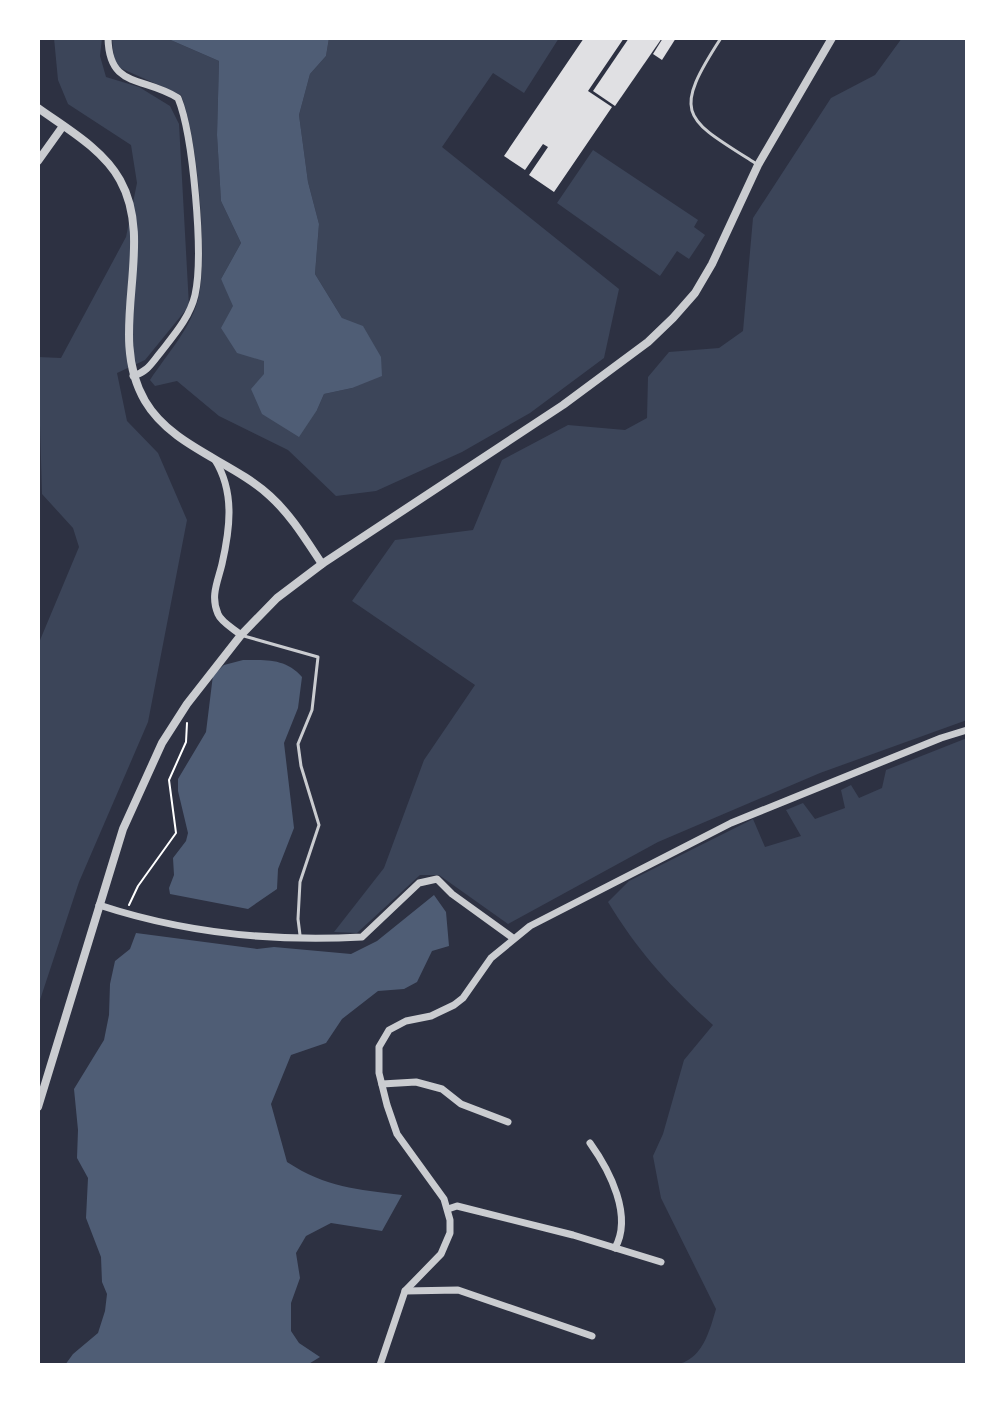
<svg xmlns="http://www.w3.org/2000/svg" width="1005" height="1403" font-family="'Titillium Web',sans-serif">
<style>
.green{fill:#3c4559}
.water{fill:#4f5d75}
.building{fill:#e0e0e3}
.lines{fill:none;stroke-linecap:round;stroke-linejoin:round}
.path{stroke:#fff;stroke-width:2}
.service{stroke:#caccd0;stroke-width:3}
.minor{stroke:#caccd0;stroke-width:7}
.tertiary{stroke:#caccd0;stroke-width:8}
</style>
<rect width="100%" height="100%" fill="#2d3142"/>
<g class="green">
<polygon points="54,38 102,38 100,56 106,77 139,87 170,106 179,124 189,306 145,360 117,373 127,421 158,453 187,520 148,722 79,882 38,1006 38,645 79,547 73,528 42,494 38,357 61,358 126,237 137,183 131,145 68,104 58,80"/>
<path d="M112,38H166L219,61L217,135L221,201L241,243L221,279L264,361V374L317,410L324,394L352,388L342,318L315,274L319,224L308,182L299,115L310,74L326,56L329,38H559L524,93L493,73L442,147L619,289L604,358L530,413L462,452L376,491L336,496L288,450L219,416L177,381L155,386L150,380C167,354 193,326 199,295C208,253 197,135 181,95L118,67L114,59Z"/>
<polygon points="902,38 967,38 967,720 820,773 658,842 508,924 439,875 420,875 357,933 334,932 384,868 424,760 475,685 352,601 395,540 473,530 502,460 568,425 625,430 647,418 648,377 669,352 719,348 743,331 753,218 831,98 875,75"/>
<polygon points="593,150 698,220 694,227 705,235 689,259 677,251 660,276 557,203"/>
<path d="M967,738V1365H675C702,1360 709,1333 716,1309L661,1198L653,1156L663,1134L684,1060L713,1025C669,985 639,953 608,902L629,881L753,819L765,847L801,836L786,810L803,803L815,819L845,808L841,790L851,785L859,798L882,788L886,770Z"/>
</g>
<g class="water">
<polygon points="166,38 329,38 326,56 310,74 299,115 308,182 319,224 315,274 342,318 363,326 381,357 382,376 352,388 324,394 317,410 299,437 262,414 251,389 264,374 264,361 237,353 221,328 233,306 221,279 241,243 221,201 217,135 219,61"/>
<path d="M243,660C265,660 286,658 302,677L298,708L284,743L294,828L278,869L277,889L248,909L170,894L169,888L174,875L173,858L186,841L188,833L178,791V779L206,732L213,675L224,665Z"/>
<path d="M434,895L446,912L449,946L432,951L417,982L404,989L378,991L342,1019L326,1043L291,1055L271,1104L287,1162C327,1188 356,1189 402,1195L382,1231L331,1223L306,1236L296,1253L300,1278L291,1303V1331L299,1343L320,1357L307,1365H65L73,1354L98,1333L105,1311L107,1294L102,1282L101,1257L86,1218L88,1178L77,1158L78,1130L74,1089L104,1040L109,1015L110,984L115,961L130,949L136,933L257,949L274,947L351,954L377,941Z"/>
</g>
<g class="building">
<polygon points="584,38 624,38 588,91 612,107 554,192 529,175 548,147 543,144 525,170 504,156"/>
<polygon points="629,38 662,38 615,106 593,91"/>
<polygon points="663,38 676,38 662,60 653,54"/>
</g>
<g class="lines">
<polyline class="path" points="129,905 138,886 176,833 169,780 186,742 187,723"/>
<g class="service">
<path d="M721,38C671,115 684,118 755,163"/>
<polyline points="244,636 318,657 312,710 298,744 301,766 319,825 300,882 298,919 300,935"/>
</g>
<g class="minor">
<path d="M108,38C109,89 143,76 178,98C193,135 204,255 195,295C190,317 174,335 160,353C151,364 147,372 133,376"/>
<path d="M215,460C235,492 230,529 222,564C218,581 210,596 218,614C221,622 234,629 241,635"/>
<path d="M99,905C184,933 273,942 362,937L419,883L437,879L452,894L513,938"/>
<polyline points="382,1084 416,1082 442,1089 461,1104 508,1122"/>
<path d="M590,1143C610,1171 633,1216 615,1248"/>
<polyline points="448,1209 457,1206 573,1235 661,1262"/>
<polyline points="405,1291 458,1290 592,1336"/>
<polyline points="380,1365 405,1291 441,1254 450,1233 450,1220 444,1199 397,1134 387,1105 379,1073 379,1047 389,1030 406,1021 431,1016 454,1005 463,998 491,958 530,926 731,823 941,738 967,730"/>
</g>
<g class="tertiary">
<path d="M38,108C66,128 103,149 120,180C157,246 105,333 145,401C172,447 232,461 270,496C291,515 306,540 322,564"/>
<polyline points="38,161 63,126"/>
<polyline points="38,1107 123,829 162,743 187,704 241,635 277,598 322,564 563,405 648,342 673,318 695,293 712,264 758,165 832,38"/>
</g>
</g>
<rect width="1005" height="1403" fill="none" stroke="#ffffff" stroke-width="80"/>
</svg>
